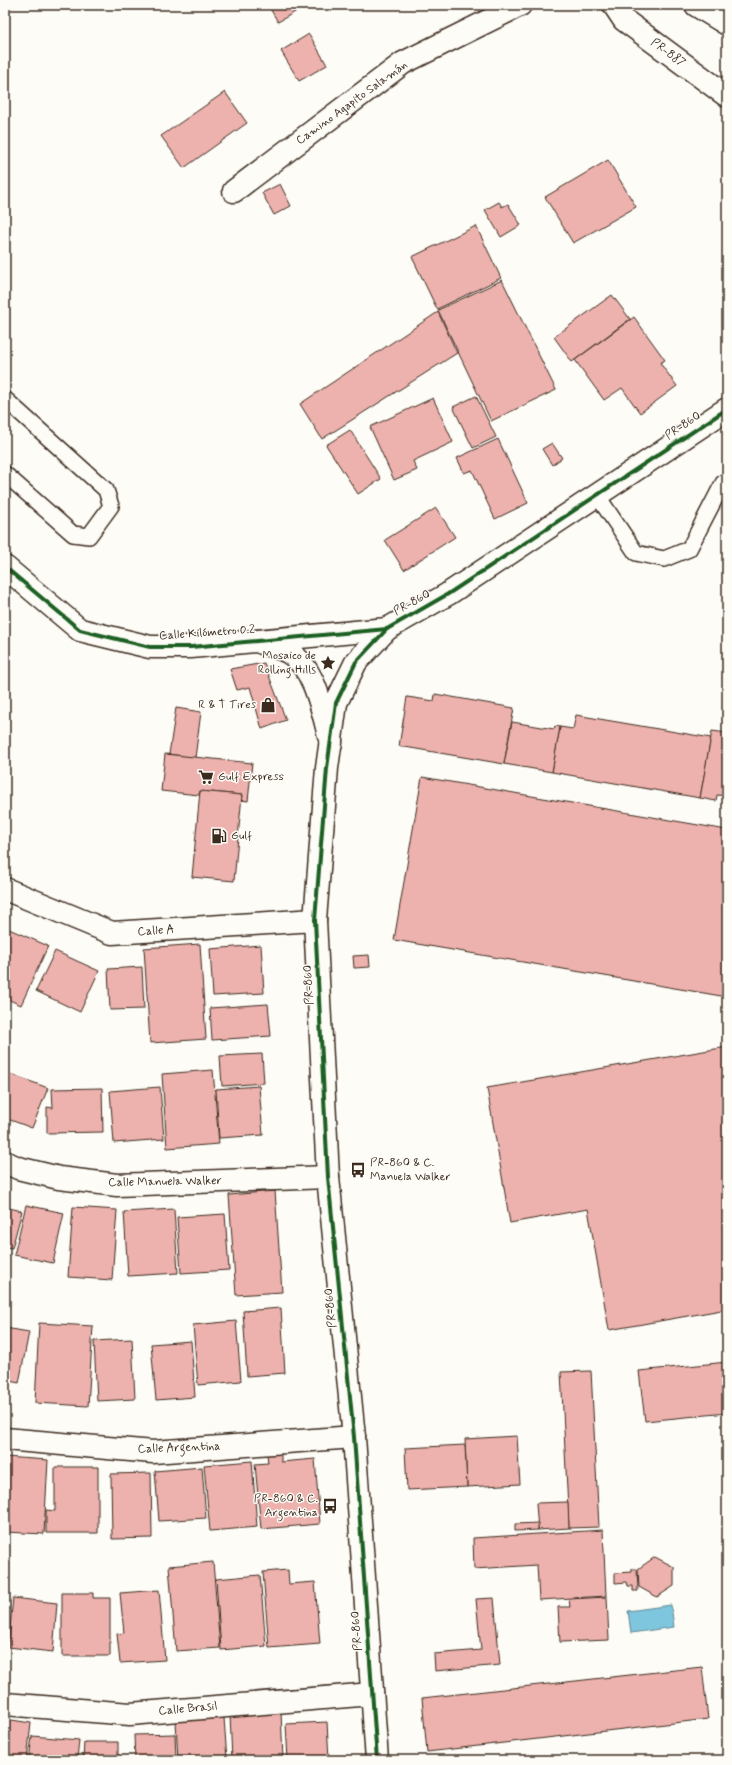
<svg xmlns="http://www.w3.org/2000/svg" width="732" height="1765" font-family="Mynerve,sans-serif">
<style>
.water{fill:#7ec5de;stroke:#638791}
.building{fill:#edb2ad;stroke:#3b2a1e}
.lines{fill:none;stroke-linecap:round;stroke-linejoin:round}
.service-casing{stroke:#3b2a1e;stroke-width:18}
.minor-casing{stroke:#3b2a1e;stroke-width:25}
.tertiary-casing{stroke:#3b2a1e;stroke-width:25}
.service{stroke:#fdfcf7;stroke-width:15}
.minor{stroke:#fdfcf7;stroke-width:22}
.tertiary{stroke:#fdfcf7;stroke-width:22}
.cycleway-casing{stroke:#fdfcf7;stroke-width:6}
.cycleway{stroke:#1b5e20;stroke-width:4}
.labels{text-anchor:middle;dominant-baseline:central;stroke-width:3;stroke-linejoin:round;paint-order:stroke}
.street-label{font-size:12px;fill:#3b2a1e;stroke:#fdfcf7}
.poi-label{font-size:12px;fill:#3b2a1e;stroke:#fdfcf7;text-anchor:end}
</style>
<rect width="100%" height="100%" fill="#fdfcf7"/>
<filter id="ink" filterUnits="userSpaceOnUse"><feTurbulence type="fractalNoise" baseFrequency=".025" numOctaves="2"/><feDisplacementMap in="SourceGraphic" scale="8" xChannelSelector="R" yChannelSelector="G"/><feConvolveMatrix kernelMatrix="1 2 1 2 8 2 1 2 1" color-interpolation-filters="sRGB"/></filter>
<g filter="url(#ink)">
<polygon class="water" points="671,1605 674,1627 631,1633 628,1611"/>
<g class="building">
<polygon points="268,5 307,5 278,22"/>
<polygon points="309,34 327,65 299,81 281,51"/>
<polygon points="225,92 247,123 184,168 161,136"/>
<polygon points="608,160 636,207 573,243 545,197"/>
<polygon points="280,184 291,206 274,215 262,193"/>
<polygon points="499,202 502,207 508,204 521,225 501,237 485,210"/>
<polygon points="476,226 501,278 437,309 412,257"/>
<polygon points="502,280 556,390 491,421 438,310"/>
<polygon points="612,295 630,319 572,362 554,337"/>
<polygon points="438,312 457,353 322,439 300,404"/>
<polygon points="634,317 665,360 660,363 677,386 640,413 622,388 604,400 575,360"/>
<polygon points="476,396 496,437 473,448 453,407"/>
<polygon points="433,398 453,442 413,461 417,470 394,480 370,427"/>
<polygon points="350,430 381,479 358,494 326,445"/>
<polygon points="498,439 528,503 495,519 472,470 464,473 457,458"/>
<polygon points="552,443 562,458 552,465 542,449"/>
<polygon points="436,508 455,537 404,570 385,540"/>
<polygon points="264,663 286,720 262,729 250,687 237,690 230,669"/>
<polygon points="435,694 514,708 504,764 399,746 407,697 434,701"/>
<polygon points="176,708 201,712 195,758 169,754"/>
<polygon points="576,715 711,738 700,798 552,772 560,727 573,729"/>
<polygon points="512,722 554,729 555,726 560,727 552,772 504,764"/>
<polygon points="712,731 727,733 727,796 717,795 716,801 700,798"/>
<polygon points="165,754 252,763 248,801 241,800 242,795 200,791 199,795 161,791"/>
<polygon points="422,777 727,830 727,997 394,940"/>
<polygon points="200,791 242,795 234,881 192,877"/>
<polygon points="9,929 48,946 21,1005 5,998 5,938"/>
<polygon points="200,944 206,1039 150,1043 144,948"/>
<polygon points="261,945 264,993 213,996 210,949"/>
<polygon points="55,951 99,971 80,1012 36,991"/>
<polygon points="369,955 370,967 354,968 353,956"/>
<polygon points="142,967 144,1009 110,1010 108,969"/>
<polygon points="268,1004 271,1036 212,1040 210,1008"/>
<polygon points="727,1047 727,1309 609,1330 588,1209 510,1223 487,1088"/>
<polygon points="262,1054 264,1083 222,1086 220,1056"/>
<polygon points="213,1070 219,1144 167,1148 162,1074"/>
<polygon points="5,1072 48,1088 32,1128 5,1118"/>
<polygon points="259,1086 263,1135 219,1138 216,1089"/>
<polygon points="160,1087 164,1139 114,1143 110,1091"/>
<polygon points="102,1088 103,1132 47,1133 47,1107 53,1108 52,1089"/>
<polygon points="275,1191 282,1292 236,1295 229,1195"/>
<polygon points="26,1205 64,1213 53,1263 14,1255"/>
<polygon points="5,1207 22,1211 12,1248 5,1247"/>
<polygon points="73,1207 117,1210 112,1280 68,1277"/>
<polygon points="174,1209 178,1273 128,1276 124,1212"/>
<polygon points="225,1214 229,1270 181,1273 177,1217"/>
<polygon points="281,1308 285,1373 247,1376 243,1311"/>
<polygon points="236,1321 241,1381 198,1385 193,1325"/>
<polygon points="39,1323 93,1326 88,1406 35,1403"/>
<polygon points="5,1328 29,1332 19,1383 5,1380"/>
<polygon points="132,1339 135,1399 97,1401 94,1341"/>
<polygon points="191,1341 195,1397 156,1400 151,1344"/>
<polygon points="727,1362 727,1413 645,1421 639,1371"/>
<polygon points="591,1371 599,1527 569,1528 561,1372"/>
<polygon points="517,1436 520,1484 467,1487 465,1439"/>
<polygon points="465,1445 467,1487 407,1490 405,1448"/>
<polygon points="281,1452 281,1462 315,1459 320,1524 261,1529 255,1464 268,1463 267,1454"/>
<polygon points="5,1457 48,1460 44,1534 5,1532"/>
<polygon points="252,1461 257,1527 210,1531 204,1465"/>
<polygon points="55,1467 98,1467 98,1533 46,1533 46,1510 55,1511"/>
<polygon points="202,1467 206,1518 159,1521 155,1471"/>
<polygon points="151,1473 152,1538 112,1539 111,1474"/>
<polygon points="568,1502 569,1528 538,1530 536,1503"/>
<polygon points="538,1523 538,1530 515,1531 515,1524"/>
<polygon points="603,1530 606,1596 539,1600 537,1565 474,1569 473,1538"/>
<polygon points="655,1557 674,1567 674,1586 657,1597 639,1587 638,1569"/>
<polygon points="213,1562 220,1648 176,1651 169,1566"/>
<polygon points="632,1569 637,1569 638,1591 633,1591 633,1586 628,1586 627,1582 615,1583 615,1573 632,1572"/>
<polygon points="288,1570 289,1584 315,1582 320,1644 269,1648 263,1572"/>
<polygon points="260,1575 266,1646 221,1650 216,1579"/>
<polygon points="159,1590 165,1660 120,1663 117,1634 124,1633 120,1593"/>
<polygon points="62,1593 93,1593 93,1598 110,1598 110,1656 62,1656"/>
<polygon points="607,1597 609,1640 560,1642 558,1607 570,1607 569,1599"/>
<polygon points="13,1598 57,1603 53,1652 8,1647"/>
<polygon points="494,1598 500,1665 435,1671 434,1654 481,1650 476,1599"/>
<polygon points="702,1667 708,1719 427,1752 422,1698"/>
<polygon points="281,1712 283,1760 232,1760 230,1714"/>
<polygon points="224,1718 227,1760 178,1760 176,1721"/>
<polygon points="5,1719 31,1723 27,1760 5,1760"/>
<polygon points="327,1722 329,1760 288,1760 286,1724"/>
<polygon points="175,1734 176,1760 135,1760 134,1735"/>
<polygon points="32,1736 79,1740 77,1760 29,1760"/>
<polygon points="84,1742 118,1742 118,1760 83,1760"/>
</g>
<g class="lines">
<g class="service-casing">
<g id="service">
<polyline points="5,399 106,490 111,506 89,536 73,534 5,474"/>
<polyline points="597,495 636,553 664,559 689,549 723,483 727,480"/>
</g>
</g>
<g class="minor-casing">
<g id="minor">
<polyline points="234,191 403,63 520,5"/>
<polyline points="5,567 80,630 150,647 191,647 387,629"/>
<path d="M262,643C271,646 280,648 288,652C316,667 323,715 331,743"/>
<polyline points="5,889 112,933 315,920"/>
<polyline points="5,1162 18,1168 59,1178 117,1185 328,1177"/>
<polyline points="5,1439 153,1452 354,1437"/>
<polyline points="5,1704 130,1714 372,1694"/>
</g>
</g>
<g class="tertiary-casing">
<g id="tertiary">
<polyline points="614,5 624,20 727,96"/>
<polyline points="696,5 727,24"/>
<polyline points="377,1760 354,1437 328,1177 315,920 327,768 336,703 356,662 387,629 448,594 727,409"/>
</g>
</g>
<use href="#service" class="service"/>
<use href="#minor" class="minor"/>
<use href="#tertiary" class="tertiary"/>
<g class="cycleway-casing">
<g id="cycleway">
<polyline points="5,567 80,630 150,647 191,647 387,629"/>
<polyline points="377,1760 354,1437 328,1177 315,920 327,768 336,703 356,662 387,629 448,594 727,409"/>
</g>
</g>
<use href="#cycleway" class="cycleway"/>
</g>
</g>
<defs>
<g id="sight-bare" transform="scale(1.2)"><path d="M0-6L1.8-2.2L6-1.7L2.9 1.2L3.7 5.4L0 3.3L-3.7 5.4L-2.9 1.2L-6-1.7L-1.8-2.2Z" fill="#3b2a1e" stroke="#fdfcf7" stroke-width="2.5" paint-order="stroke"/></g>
<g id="shop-bare" transform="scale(1.2)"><path d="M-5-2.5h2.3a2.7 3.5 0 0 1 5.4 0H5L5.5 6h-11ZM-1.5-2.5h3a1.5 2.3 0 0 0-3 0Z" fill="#3b2a1e" stroke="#fdfcf7" stroke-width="2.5" paint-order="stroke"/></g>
<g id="supermarket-bare" transform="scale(1.2)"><path d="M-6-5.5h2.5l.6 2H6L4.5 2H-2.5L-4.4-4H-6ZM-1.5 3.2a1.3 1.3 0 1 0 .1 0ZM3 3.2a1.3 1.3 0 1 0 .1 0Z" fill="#3b2a1e" stroke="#fdfcf7" stroke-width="2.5" paint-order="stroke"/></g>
<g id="fuel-bare" transform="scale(1.2)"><path d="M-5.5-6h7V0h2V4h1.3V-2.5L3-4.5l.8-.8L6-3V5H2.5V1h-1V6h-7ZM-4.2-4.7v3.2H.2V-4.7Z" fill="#3b2a1e" stroke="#fdfcf7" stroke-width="2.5" paint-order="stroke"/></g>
<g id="bus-bare" transform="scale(1.2)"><path d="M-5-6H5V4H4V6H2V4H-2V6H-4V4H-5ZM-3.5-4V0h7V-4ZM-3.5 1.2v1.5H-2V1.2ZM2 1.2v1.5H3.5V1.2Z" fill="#3b2a1e" stroke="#fdfcf7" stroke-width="2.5" paint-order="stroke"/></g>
</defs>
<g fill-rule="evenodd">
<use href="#sight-bare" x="328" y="663"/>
<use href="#shop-bare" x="268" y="705"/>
<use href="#supermarket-bare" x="206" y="777"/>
<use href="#fuel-bare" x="219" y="836"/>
<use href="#bus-bare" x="358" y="1170"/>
<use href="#bus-bare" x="330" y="1506"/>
</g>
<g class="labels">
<g class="street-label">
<text transform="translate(668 53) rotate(36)">PR-887</text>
<text transform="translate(352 103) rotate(-36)">Camino Agapito Salamán</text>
<text transform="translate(683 426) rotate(-34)">PR-860</text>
<text transform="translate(412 603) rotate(-29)">PR-860</text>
<text transform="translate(207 633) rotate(-4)">Calle Kilómetro 0.2</text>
<text transform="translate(156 931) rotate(-4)">Calle A</text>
<text transform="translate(309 985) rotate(-93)">PR-860</text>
<text transform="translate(165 1182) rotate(-1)">Calle Manuela Walker</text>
<text transform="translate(331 1308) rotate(-96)">PR-860</text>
<text transform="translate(179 1448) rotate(-2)">Calle Argentina</text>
<text transform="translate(357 1631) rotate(-94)">PR-860</text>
<text transform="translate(188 1709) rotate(-5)">Calle Brasil</text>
</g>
<g class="poi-label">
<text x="316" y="656">Mosaico de<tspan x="316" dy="14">Rolling Hills</tspan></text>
<text x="256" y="705">R &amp; T Tires</text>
<text x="218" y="777" text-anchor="start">Gulf Express</text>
<text x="231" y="836" text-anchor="start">Gulf</text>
<text x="370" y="1163" text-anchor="start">PR-860 &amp; C.<tspan x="370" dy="14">Manuela Walker</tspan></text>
<text x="318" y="1499">PR-860 &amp; C.<tspan x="318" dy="14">Argentina</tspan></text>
</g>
</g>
<rect width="732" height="1765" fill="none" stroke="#fdfcf7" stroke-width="20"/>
<rect x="10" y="10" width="712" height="1745" fill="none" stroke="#3b2a1e" stroke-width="1.5" filter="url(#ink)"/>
</svg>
